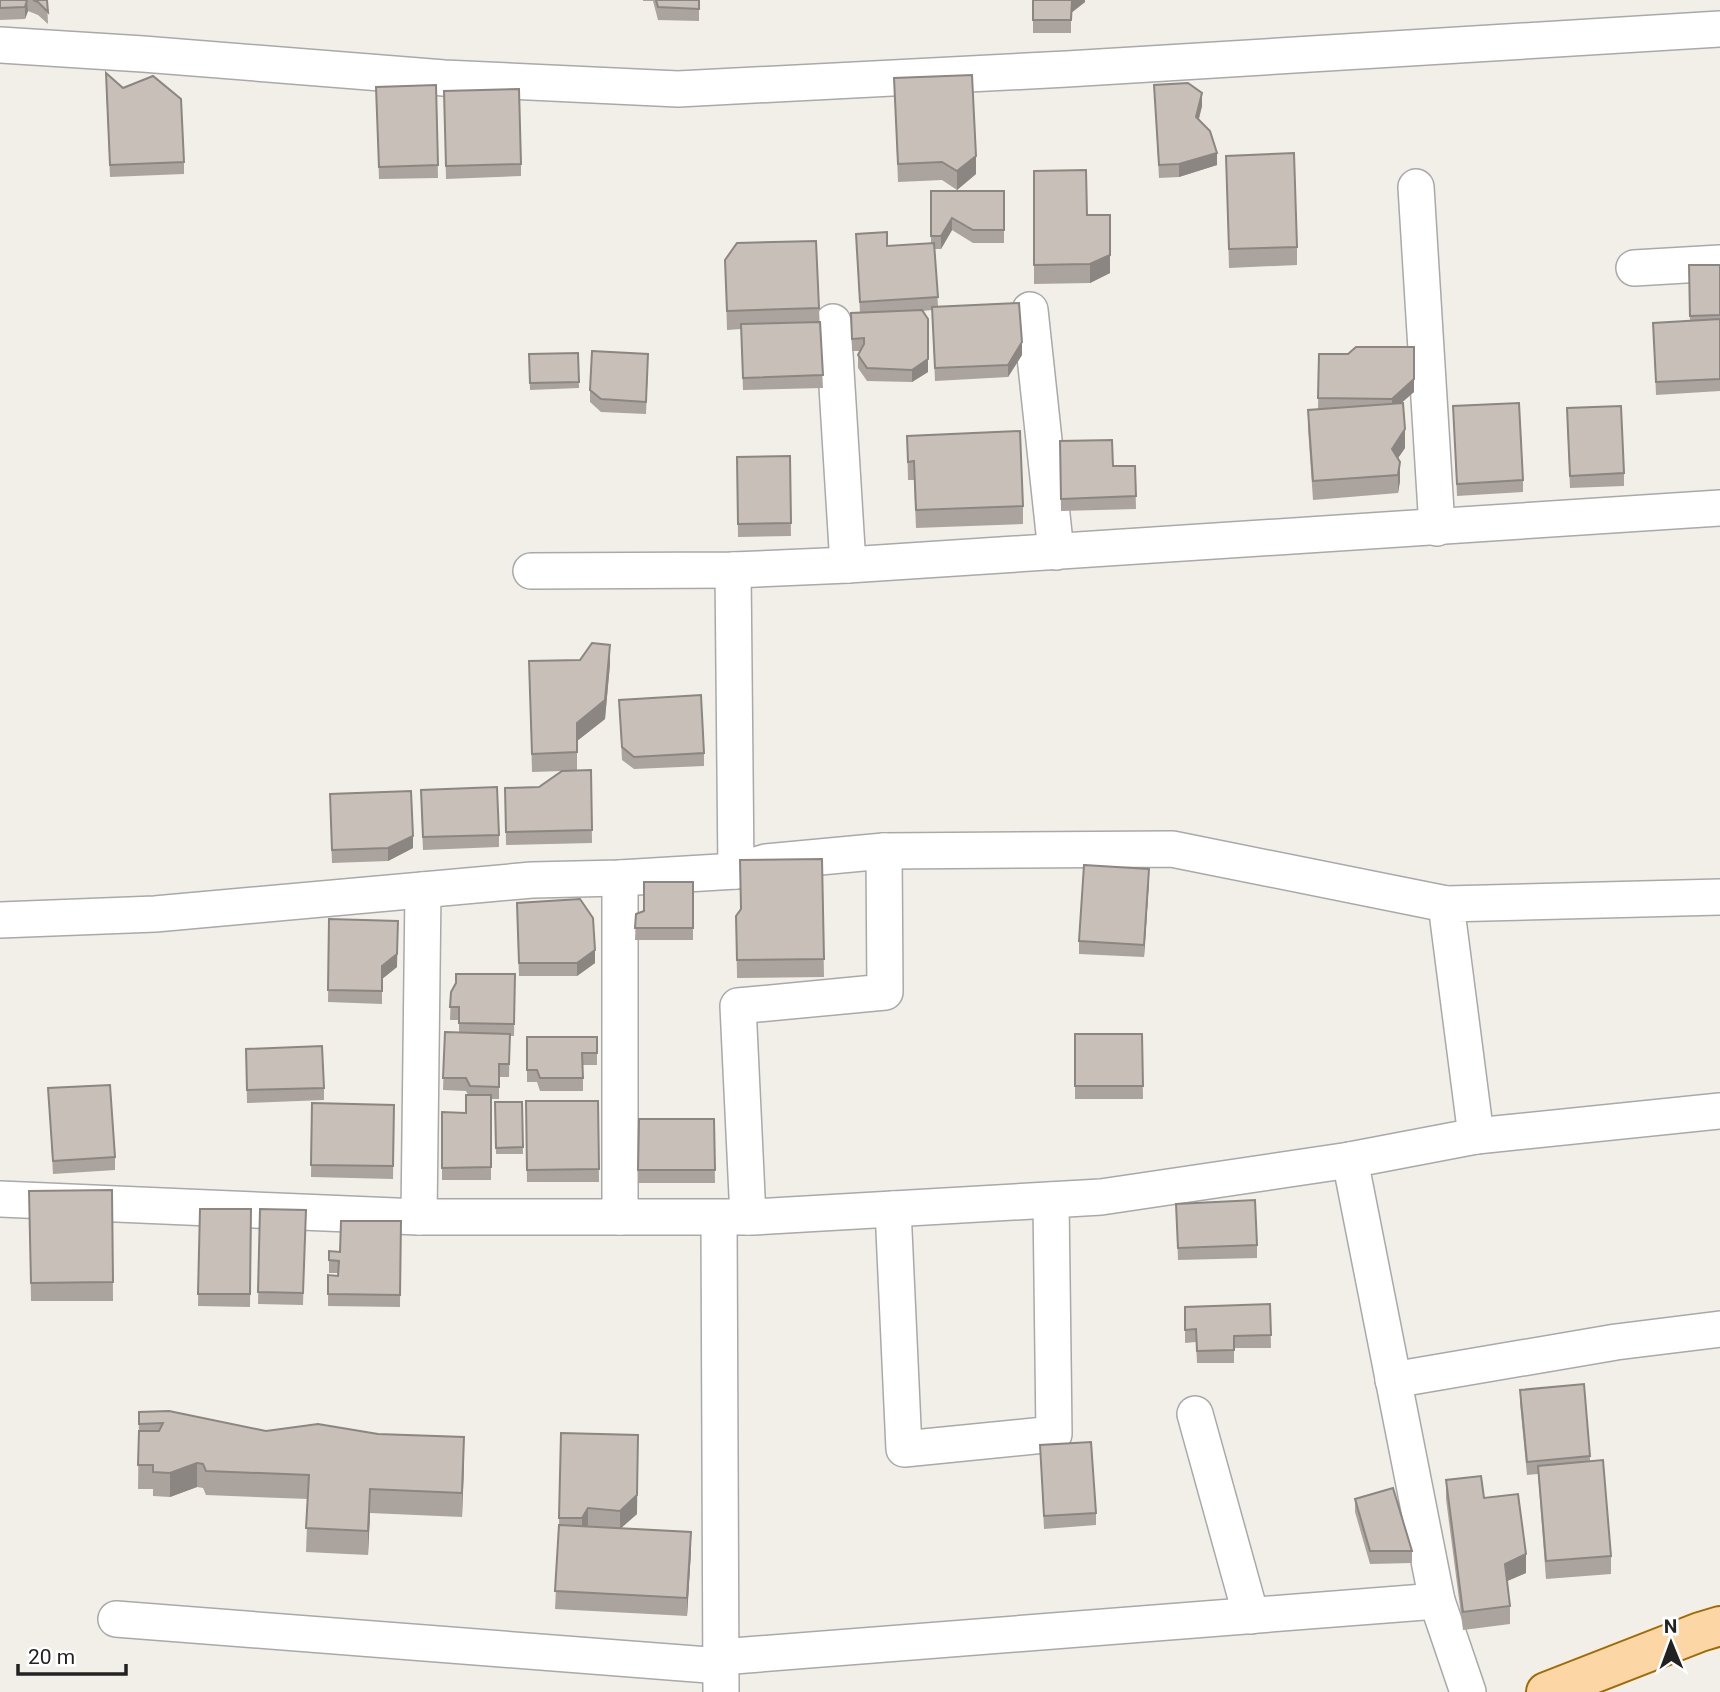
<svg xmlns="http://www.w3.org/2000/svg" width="1720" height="1692" font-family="Roboto,sans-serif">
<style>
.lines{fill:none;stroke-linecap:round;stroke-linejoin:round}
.minor-casing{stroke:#a9a9a9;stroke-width:38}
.major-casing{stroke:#a06b00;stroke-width:42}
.minor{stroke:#fff;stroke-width:35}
.major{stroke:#fcd6a4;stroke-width:38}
.wall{fill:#aba49e}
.shaded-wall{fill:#8b8681}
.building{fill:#c7bfb8;stroke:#8b8681;stroke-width:2}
</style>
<rect width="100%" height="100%" fill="#f2efe9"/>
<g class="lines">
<g class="minor-casing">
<g id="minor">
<polyline points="0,45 143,54 444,78 678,89 1067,69 1720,29"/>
<polyline points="1416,187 1437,528"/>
<polyline points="1634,268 1720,263"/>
<polyline points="1030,310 1056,552"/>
<polyline points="833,322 848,565"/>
<polyline points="733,570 736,871"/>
<polyline points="531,571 733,570 848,565 1720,508"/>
<polyline points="0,920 155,914 532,880 620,878 736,871 766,862 884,851 1172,849 1446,904"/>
<polyline points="1476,1136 1720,1111"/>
<polyline points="1350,1160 1437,1601 1468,1692"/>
<polyline points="0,1199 419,1217 754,1217 1101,1197 1350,1160 1476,1136 1446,904 1720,897"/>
<polyline points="893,1209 904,1449 1054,1434 1051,1200"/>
<polyline points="419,1217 423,890"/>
<polyline points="620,1217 620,878"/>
<polyline points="748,1217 738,1006 885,992 884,851"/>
<polyline points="719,1218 721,1692"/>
<polyline points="1393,1380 1616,1342 1720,1329"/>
<polyline points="1195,1414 1251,1616"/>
<polyline points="116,1619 721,1666"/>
<polyline points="721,1657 1437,1601"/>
</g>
</g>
<g class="major-casing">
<polyline id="major" points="1546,1692 1700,1632 1720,1626"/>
</g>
<use href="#minor" class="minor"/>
<use href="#major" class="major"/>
</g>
<g class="wall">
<polygon points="0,0 47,0 48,24 38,15 28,11 25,19 0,20"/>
<polygon points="643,0 699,0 699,21 658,20 653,1 643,1"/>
<polygon points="1033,0 1085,0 1085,2 1071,13 1071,33 1033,33"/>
<polygon points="894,78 976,174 957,190 942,180 898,182"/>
<polygon points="106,85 184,162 184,174 110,177"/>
<polygon points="436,85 438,178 379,179 376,87"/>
<polygon points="1154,85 1202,106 1199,119 1217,165 1179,177 1159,178"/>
<polygon points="444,91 521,164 521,176 446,179"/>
<polygon points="1226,156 1297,247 1297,265 1229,268"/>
<polygon points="1034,171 1087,215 1110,273 1090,283 1034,284"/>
<polygon points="931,191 1004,191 1004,243 973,243 952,230 941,249 935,249 938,307 1022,355 1008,377 935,381 932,310 923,311 928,372 912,382 867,381 858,368 858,355 860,351 852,351 851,313 860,313 856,234 887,246 931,244"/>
<polygon points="725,260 819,308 823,388 743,390 741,329 727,330"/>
<polygon points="1689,265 1720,265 1720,391 1656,395 1653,323 1690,321"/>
<polygon points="578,353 579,388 530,390 529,354"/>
<polygon points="1319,354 1348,354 1414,392 1401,403 1405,448 1398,458 1400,481 1398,493 1313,500 1308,428 1308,410 1318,409"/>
<polygon points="648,366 646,414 601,412 590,402 590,390"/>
<polygon points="1453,406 1523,480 1523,492 1457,496"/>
<polygon points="1567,420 1624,473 1624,486 1570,488"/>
<polygon points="907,436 1023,506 1023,524 916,528 914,480 908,480"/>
<polygon points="1060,441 1113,466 1135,466 1136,509 1061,511"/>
<polygon points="790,456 791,536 738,537 737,457"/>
<polygon points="529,661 610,664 605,719 577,741 577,771 591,770 592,843 506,845 505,788 539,787 562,771 532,772"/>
<polygon points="619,700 704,753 704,766 634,769 622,760"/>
<polygon points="421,803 499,835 499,847 423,850"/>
<polygon points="330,806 413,848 388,861 332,863"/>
<polygon points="822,859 824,977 737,978 736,916"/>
<polygon points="1149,881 1144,957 1079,954 1079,941"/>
<polygon points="693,882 693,940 635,940 636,914 644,911"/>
<polygon points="517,916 595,963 577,976 519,976"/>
<polygon points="329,919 397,967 382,979 382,1004 328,1002"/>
<polygon points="515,974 514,1036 510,1036 509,1077 499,1077 499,1099 491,1099 491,1180 442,1180 442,1112 466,1113 468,1095 466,1091 443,1090 445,1032 459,1032 459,1020 450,1020 451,992"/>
<polygon points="1075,1034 1142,1034 1143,1099 1075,1099"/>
<polygon points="527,1037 597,1037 597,1065 583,1065 583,1091 540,1091 537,1082 527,1082"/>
<polygon points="246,1049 324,1088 324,1100 247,1103"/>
<polygon points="48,1088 115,1157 115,1170 53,1174"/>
<polygon points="526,1101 598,1101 599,1182 527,1182"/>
<polygon points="495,1102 522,1102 523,1154 496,1154"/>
<polygon points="312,1103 394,1105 393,1179 311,1177"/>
<polygon points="639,1119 714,1119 715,1183 638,1183"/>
<polygon points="112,1190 113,1301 31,1301 29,1191"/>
<polygon points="1176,1204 1257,1245 1257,1258 1178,1260"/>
<polygon points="200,1209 251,1209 250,1307 198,1306"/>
<polygon points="260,1209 306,1210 303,1305 258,1304"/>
<polygon points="401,1221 400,1307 328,1306 328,1275 338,1276 339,1273 329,1273 329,1251 340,1252"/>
<polygon points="1270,1304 1271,1348 1234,1348 1234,1363 1197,1363 1196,1342 1185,1343 1185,1307"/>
<polygon points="1520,1390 1590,1456 1590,1461 1611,1556 1611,1574 1546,1579 1538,1474 1527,1475 1520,1403"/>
<polygon points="139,1412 464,1461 462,1517 370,1513 368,1555 306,1552 308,1499 206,1495 203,1488 197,1487 170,1497 153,1496 153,1489 138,1489"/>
<polygon points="561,1433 637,1514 620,1529 691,1551 687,1616 555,1609 559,1525"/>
<polygon points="1040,1445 1096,1513 1096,1525 1044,1529"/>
<polygon points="1446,1480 1484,1498 1526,1573 1507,1581 1510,1606 1510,1624 1463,1630 1446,1499"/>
<polygon points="1355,1499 1412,1551 1412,1563 1370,1564 1355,1512"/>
</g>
<g class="shaded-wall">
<polygon points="27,0 28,11 25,19 25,7"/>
<polygon points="1071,0 1085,0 1085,2 1071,13"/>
<polygon points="1202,93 1202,106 1196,129 1196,117"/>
<polygon points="1217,153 1217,165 1179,177 1179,164"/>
<polygon points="976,156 976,174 957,190 957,171"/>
<polygon points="952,218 952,230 941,249 941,236"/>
<polygon points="1110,255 1110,273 1090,283 1090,264"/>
<polygon points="928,319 928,372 912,382 912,370"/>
<polygon points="1022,342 1022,355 1008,377 1008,365"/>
<polygon points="1414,379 1414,392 1392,411 1392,399"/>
<polygon points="1405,429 1405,448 1392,467 1392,449"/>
<polygon points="1400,462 1400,481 1398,493 1398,475"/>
<polygon points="610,645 610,664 605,719 577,741 577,723"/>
<polygon points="413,836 413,848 388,861 388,848"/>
<polygon points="1149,869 1149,881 1144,957 1144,945"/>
<polygon points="398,921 397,967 382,979 382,1004 382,966"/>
<polygon points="595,950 595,963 577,976 577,963"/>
<polygon points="638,1435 637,1514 620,1529 620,1511"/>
<polygon points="464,1437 464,1461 462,1517 462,1493"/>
<polygon points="197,1463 197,1487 170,1497 170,1473"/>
<polygon points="370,1489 370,1513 368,1555 368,1531"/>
<polygon points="588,1508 588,1526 582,1537 582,1518"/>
<polygon points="691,1532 691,1551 687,1616 687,1598"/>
<polygon points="1526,1554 1526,1573 1505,1582 1505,1564"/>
</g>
<g class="building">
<polygon points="0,0 27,0 25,7 0,8"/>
<polygon points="33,0 47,0 48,12 38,2"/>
<polygon points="656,0 699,0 699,9 658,7"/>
<polygon points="1033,0 1072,0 1071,20 1033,20"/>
<polygon points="106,73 123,88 153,76 181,99 184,162 110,165"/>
<polygon points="972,75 976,156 957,171 942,162 898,164 894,78"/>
<polygon points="1188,83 1202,93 1196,117 1210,131 1217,153 1179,164 1159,165 1154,85"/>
<polygon points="436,85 438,165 379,167 376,87"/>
<polygon points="519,89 521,164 446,166 444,91"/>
<polygon points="1294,153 1297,247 1229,249 1226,156"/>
<polygon points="1086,170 1087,215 1110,215 1110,255 1090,264 1034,265 1034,171"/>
<polygon points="931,191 1004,191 1004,230 973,230 952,218 941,236 931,236"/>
<polygon points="887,232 887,246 934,243 938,297 860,302 856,234"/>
<polygon points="816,241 819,308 727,311 725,260 737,243"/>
<polygon points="1689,265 1720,265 1720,315 1690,316"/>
<polygon points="1019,303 1022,342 1008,365 935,368 932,307"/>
<polygon points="922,310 928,319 928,359 912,370 867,368 858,355 864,344 864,338 852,339 851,313"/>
<polygon points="1720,319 1720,379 1656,382 1653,323"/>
<polygon points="820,322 823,375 743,378 741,324"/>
<polygon points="1356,347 1414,347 1414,379 1392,399 1318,398 1319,354 1348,354"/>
<polygon points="592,351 648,354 646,402 601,399 590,390"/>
<polygon points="578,353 579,382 530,383 529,354"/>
<polygon points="1403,403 1405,429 1392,449 1400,462 1398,475 1313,481 1308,410"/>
<polygon points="1519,403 1523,480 1457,484 1453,406"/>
<polygon points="1621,406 1624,473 1570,476 1567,408"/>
<polygon points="1020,431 1023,506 916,510 914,461 908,462 907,436"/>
<polygon points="1112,440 1113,466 1135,466 1136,496 1061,499 1060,441"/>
<polygon points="790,456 791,523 738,524 737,457"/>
<polygon points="592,643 610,645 605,700 577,723 577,752 532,754 529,661 580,660"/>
<polygon points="701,695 704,753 634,757 622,747 619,700"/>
<polygon points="591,770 592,830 506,832 505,788 539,787 562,771"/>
<polygon points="497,787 499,835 423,837 421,790"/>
<polygon points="411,791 413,836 388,848 332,850 330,794"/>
<polygon points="822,859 824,959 737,960 736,916 741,909 740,860"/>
<polygon points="1084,865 1149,869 1144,945 1079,941"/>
<polygon points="644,882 693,882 693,928 635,928 636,914 644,911"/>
<polygon points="580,899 593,918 595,950 577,963 519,963 517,903"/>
<polygon points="329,919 398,921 397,954 382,966 382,991 328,990"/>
<polygon points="456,974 515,974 514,1024 459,1023 459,1007 450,1007 451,992 456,983"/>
<polygon points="445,1032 510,1034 509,1064 499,1064 499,1087 470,1086 466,1078 443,1078"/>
<polygon points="1075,1034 1142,1034 1143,1086 1075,1086"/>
<polygon points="527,1037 597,1037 597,1053 582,1053 583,1078 540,1078 537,1070 527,1070"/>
<polygon points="322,1046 324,1088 247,1090 246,1049"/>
<polygon points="110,1085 115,1157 53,1161 48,1088"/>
<polygon points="466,1095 491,1095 491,1167 442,1168 442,1112 466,1113"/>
<polygon points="526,1101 598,1101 599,1169 527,1170"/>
<polygon points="495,1102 522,1102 523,1147 496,1148"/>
<polygon points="312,1103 394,1105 393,1166 311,1165"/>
<polygon points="639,1119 714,1119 715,1170 638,1170"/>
<polygon points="112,1190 113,1282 31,1283 29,1191"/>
<polygon points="1255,1200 1257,1245 1178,1248 1176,1204"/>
<polygon points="200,1209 251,1209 250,1294 198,1294"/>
<polygon points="260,1209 306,1210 303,1293 258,1292"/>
<polygon points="341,1221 401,1221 400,1295 328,1294 328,1275 338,1276 339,1261 329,1260 329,1251 340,1252"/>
<polygon points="1270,1304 1271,1335 1234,1336 1234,1350 1197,1351 1196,1329 1185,1330 1185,1307"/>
<polygon points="1584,1384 1590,1456 1527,1462 1520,1390"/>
<polygon points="169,1411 266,1431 318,1424 378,1434 464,1437 462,1493 370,1489 368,1531 306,1528 309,1475 206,1471 203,1464 197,1463 170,1473 153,1472 153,1465 138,1465 139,1431 159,1431 163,1423 139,1424 139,1412"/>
<polygon points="561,1433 638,1435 637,1495 620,1511 588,1508 582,1518 559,1518"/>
<polygon points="1091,1442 1096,1513 1044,1516 1040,1445"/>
<polygon points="1603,1460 1611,1556 1546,1561 1538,1466"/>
<polygon points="1481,1476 1484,1498 1518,1494 1526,1554 1505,1564 1510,1606 1463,1612 1446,1480"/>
<polygon points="1393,1488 1412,1551 1370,1551 1355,1499"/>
<polygon points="559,1525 691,1532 687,1598 555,1591"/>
</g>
<g transform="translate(1671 1643) rotate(359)" stroke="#ffffff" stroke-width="5" paint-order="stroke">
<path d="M0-5L12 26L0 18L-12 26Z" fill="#222222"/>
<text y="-10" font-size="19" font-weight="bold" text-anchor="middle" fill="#222222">N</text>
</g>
<path d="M18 1664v10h108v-10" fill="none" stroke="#222222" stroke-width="3.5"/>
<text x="28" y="1664" font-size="21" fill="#222222" stroke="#ffffff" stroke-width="5" paint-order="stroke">20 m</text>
</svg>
